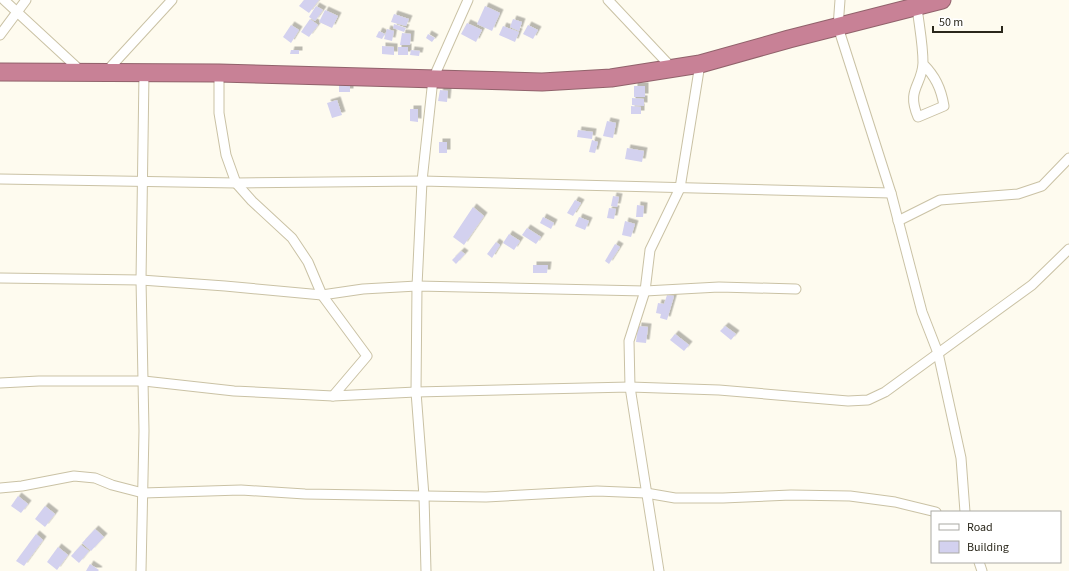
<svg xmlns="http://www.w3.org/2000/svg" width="1069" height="571" font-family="'Source Sans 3',sans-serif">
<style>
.building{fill:#d3d1ef;filter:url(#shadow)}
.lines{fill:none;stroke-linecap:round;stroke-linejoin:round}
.street-casing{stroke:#cac2a5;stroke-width:11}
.highway-casing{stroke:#91626b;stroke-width:19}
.street{stroke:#fff;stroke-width:9}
.highway{stroke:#c88196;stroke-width:17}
</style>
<defs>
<filter id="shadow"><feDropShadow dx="3.5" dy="-3.5" stdDeviation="0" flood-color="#0004"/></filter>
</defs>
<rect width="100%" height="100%" fill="#fefbef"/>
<g class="building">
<polygon points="304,0 319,0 309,13 299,6"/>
<polygon points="316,6 323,10 315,21 309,17"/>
<polygon points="485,6 500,13 492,31 477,24"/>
<polygon points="325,10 338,16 332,28 319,22"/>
<polygon points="394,14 409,19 406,26 391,22"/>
<polygon points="310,19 318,25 309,37 301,32"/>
<polygon points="513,19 522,22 519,31 510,27"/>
<polygon points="467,23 482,30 476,42 461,34"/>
<polygon points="394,24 406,28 404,32 393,28"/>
<polygon points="291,25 299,30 291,43 283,37"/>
<polygon points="528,25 538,30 533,39 523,34"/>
<polygon points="503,26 519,32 515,42 499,35"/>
<polygon points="387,29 394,31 392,41 384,39"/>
<polygon points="379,31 385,34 382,39 376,37"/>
<polygon points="402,33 411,34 410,45 400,45"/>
<polygon points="428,34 435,38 432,42 426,38"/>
<polygon points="382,46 394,47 394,55 382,54"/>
<rect x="398" y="47" width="10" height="8"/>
<polygon points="291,50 299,50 299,54 290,54"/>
<polygon points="411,50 420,51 419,56 410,55"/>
<rect x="339" y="85" width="11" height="7"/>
<rect x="634" y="86" width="11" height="11"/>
<polygon points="440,90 448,91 447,102 438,101"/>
<polygon points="632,98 644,99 644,106 632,105"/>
<polygon points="337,100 342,115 332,118 327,103"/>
<polygon points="631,106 641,107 641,114 631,114"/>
<polygon points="410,109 418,109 418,122 410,121"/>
<polygon points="607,121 616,123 613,138 603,136"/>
<polygon points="578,130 593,132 592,139 577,137"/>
<polygon points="592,140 598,142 595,153 589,152"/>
<rect x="439" y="142" width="8" height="11"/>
<polygon points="627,148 644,151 642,162 625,159"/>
<polygon points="613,196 619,197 617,207 611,206"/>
<polygon points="575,200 581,203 573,216 567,213"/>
<polygon points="637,205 644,206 643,217 636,217"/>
<polygon points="473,207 484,216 464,245 453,237"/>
<polygon points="609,208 616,209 614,219 607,218"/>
<polygon points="543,217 554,223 551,229 540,223"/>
<polygon points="579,217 589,221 585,230 575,226"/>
<polygon points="625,221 635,224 631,237 622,235"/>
<polygon points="527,228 541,237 536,244 522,235"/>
<polygon points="509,234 520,241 514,250 503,243"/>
<polygon points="496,242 500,245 492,258 487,254"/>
<polygon points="615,244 620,247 609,264 605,261"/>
<polygon points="461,251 465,254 456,264 452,260"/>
<polygon points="533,265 548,265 547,273 533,273"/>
<polygon points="667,295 674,296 667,320 660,318 661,314 656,313 658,303 664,304"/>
<polygon points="638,326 648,327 646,343 636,342"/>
<polygon points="725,326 736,334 731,340 720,331"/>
<polygon points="675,334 689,345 684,351 670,340"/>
<polygon points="18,496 28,504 21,513 11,506"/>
<polygon points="45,506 55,514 45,527 35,519"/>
<polygon points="95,529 104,537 91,551 82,543"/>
<polygon points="36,534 43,540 24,566 16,561"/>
<polygon points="81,545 89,551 79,563 71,556"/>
<polygon points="58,547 68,555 57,570 47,562"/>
<polygon points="90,564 99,570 98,571 86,571"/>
</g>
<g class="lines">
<g class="street-casing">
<g id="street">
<polyline points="4,0 82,72"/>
<polyline points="608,0 673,69"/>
<polyline points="840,0 838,27 891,193 922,312 938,353 961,458 965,512"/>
<path d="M917,7C919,25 923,44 923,63C922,86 906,89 918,117L944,106C941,88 935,76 923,64"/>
<polyline points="0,35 26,0"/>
<polyline points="105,73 172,0"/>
<polyline points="219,73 219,113 226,155 236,183 252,201 292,238 308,262 322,295 367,356 333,396"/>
<polyline points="0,179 236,183 422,181 891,193"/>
<polyline points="898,221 940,200 1018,194 1042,186 1069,158"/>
<polyline points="0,278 141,280 225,286 322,295 363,289 417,286 645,291 719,287 796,289"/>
<polyline points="0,383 39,381 144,381 234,391 333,396 416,392 630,387 719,390 848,401 868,400 885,392 1032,285 1069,249"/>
<polyline points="0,488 22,486 74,476 95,478 112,485 143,493 241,490 305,494 486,497 597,491 646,493 675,498 723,498 791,495 850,496 895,502 936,512"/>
<polyline points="979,562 982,571"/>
<polyline points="141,571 144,431 141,280 144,73"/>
<polyline points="426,571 424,496 416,392 417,286 422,181 433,79 468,0"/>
<polyline points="659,571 630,387 629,341 645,291 650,250 680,188 700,64"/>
</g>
</g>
<g class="highway-casing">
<polyline id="highway" points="0,72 219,73 542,82 611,78 700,64 789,39 942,0"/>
</g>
<use href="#street" class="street"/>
<use href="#highway" class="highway"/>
</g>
<rect x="931" y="511" width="130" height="52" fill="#ffffff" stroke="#aaa9a4"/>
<rect x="939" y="524" width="20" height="6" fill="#ffffff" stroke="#aaa9a4"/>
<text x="967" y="531" font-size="12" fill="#2a271b">Road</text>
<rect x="939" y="541" width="20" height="12" fill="#d3d1ef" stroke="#aaa9a4"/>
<text x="967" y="551" font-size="12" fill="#2a271b">Building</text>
<path d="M933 26v6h69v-6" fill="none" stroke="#2a271b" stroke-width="2"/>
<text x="939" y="26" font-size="12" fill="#2a271b" stroke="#ffffff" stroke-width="3" paint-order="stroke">50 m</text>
</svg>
